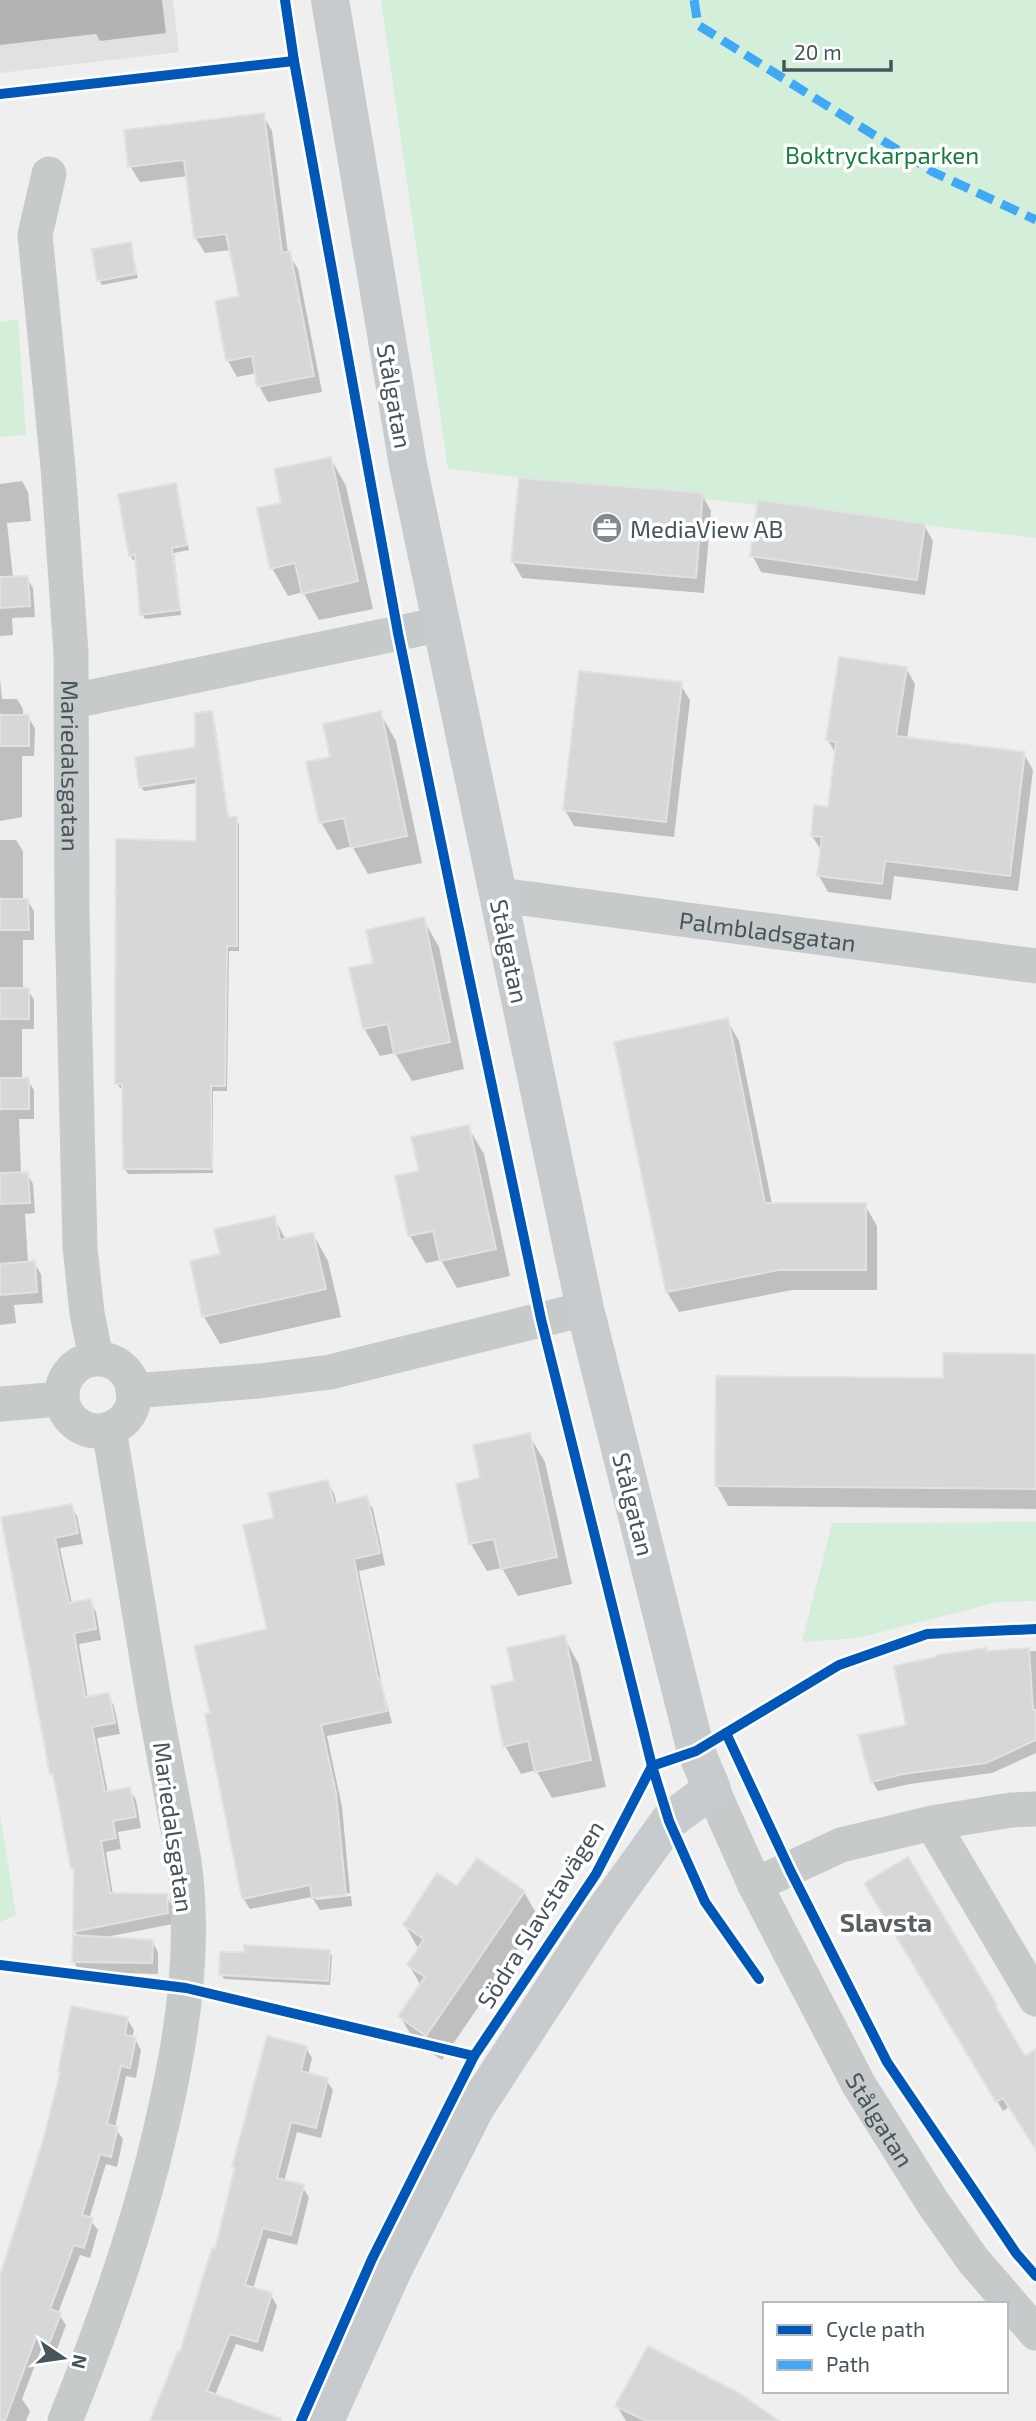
<svg xmlns="http://www.w3.org/2000/svg" width="1036" height="2421" font-family="'Exo 2',sans-serif">
<style>
.education{fill:#e2e0e1}
.green{fill:#d3efda}
.shadow{fill:#0003}
.building{fill:#d6d7d8;stroke:#e1e1e2;stroke-width:2}
.lines{fill:none;stroke-linecap:round;stroke-linejoin:round}
.street{stroke:#c6cacb;stroke-width:35}
.secondary{stroke:#c7cbce;stroke-width:38}
.quiet{stroke:#3fa9f5;stroke-width:9;stroke-dasharray:18 9;stroke-linecap:butt}
.cycleway-casing{stroke:#fff;stroke-width:15}
.cycleway{stroke:#0057b8;stroke-width:10}
.labels{text-anchor:middle;dominant-baseline:central;stroke-width:7;stroke-linejoin:round;paint-order:stroke}
.park-label{font-size:24px;fill:#157e3c;stroke:#fff}
.street-label{font-size:24px;fill:#46545c;stroke:#fff}
.poi-label{font-size:24px;fill:#46545c;stroke:#fff;text-anchor:start}
.neighbourhood-label{font-size:26px;font-weight:bold;fill:#5a5f63;stroke:#fff}
</style>
<rect width="100%" height="100%" fill="#f0efef"/>
<polygon class="education" points="0,0 173,0 179,52 0,73"/>
<g class="green">
<polygon points="381,0 1036,0 1036,538 448,469"/>
<polygon points="18,319 26,435 0,437 0,322"/>
<polygon points="1036,1522 1036,1601 998,1602 858,1638 802,1642 832,1523"/>
<polygon points="0,1813 16,1915 0,1922"/>
</g>
<g class="shadow">
<polygon points="0,0 162,0 166,33 100,41 96,34 0,45"/>
<polygon points="263,115 272,131 288,253 298,269 322,392 268,402 259,386 257,373 237,377 228,361 241,297 231,250 205,253 195,237 188,176 140,182 130,166"/>
<polygon points="130,244 138,278 102,285 99,280"/>
<polygon points="331,459 346,486 373,609 319,620 303,592 288,596 272,568 283,504"/>
<polygon points="22,481 28,492 31,521 7,523 13,578 27,578 33,588 35,617 12,618 13,635 0,636 0,484"/>
<polygon points="175,485 189,550 174,553 181,615 145,619 142,614 137,560 133,560 130,555"/>
<polygon points="702,495 711,511 704,593 522,578 513,562"/>
<polygon points="924,525 933,541 925,595 761,572 752,555"/>
<polygon points="906,668 915,684 907,739 1024,754 1033,770 1018,891 894,876 891,900 828,892 819,876 822,852 812,836 829,809 836,754 828,740"/>
<polygon points="0,679 2,699 17,699 23,709 23,717 28,717 35,728 34,756 22,756 22,817 0,821"/>
<polygon points="680,684 690,700 674,837 574,826 565,810"/>
<polygon points="211,713 214,718 229,819 236,819 239,824 239,951 229,951 227,1091 213,1091 213,1173 128,1174 125,1169 124,1088 120,1088 117,1083 198,842 197,783 144,791 141,787 197,749"/>
<polygon points="380,713 396,741 422,863 368,874 352,846 337,850 321,822"/>
<polygon points="0,840 16,840 23,851 23,900 27,900 34,911 34,940 23,940 23,990 28,990 34,1000 34,1029 22,1029 22,1079 27,1079 34,1090 34,1119 19,1119 21,1174 27,1174 33,1184 35,1213 25,1214 28,1264 34,1263 41,1274 43,1303 14,1305 16,1323 0,1325"/>
<polygon points="423,919 439,947 464,1069 412,1081 395,1053 380,1056 364,1028 375,964"/>
<polygon points="727,1020 739,1041 772,1204 865,1205 877,1226 877,1290 792,1290 679,1312 667,1292 617,1043"/>
<polygon points="468,1127 484,1154 510,1276 457,1288 441,1260 426,1263 410,1236 421,1172"/>
<polygon points="274,1218 286,1240 313,1234 328,1261 341,1317 220,1344 204,1317 222,1255"/>
<polygon points="1036,1356 1036,1509 728,1506 717,1486 945,1380"/>
<polygon points="529,1435 545,1462 572,1584 518,1596 502,1568 487,1571 471,1544 458,1485 482,1480"/>
<polygon points="327,1482 334,1493 337,1505 366,1498 373,1509 385,1565 359,1571 382,1686 392,1723 327,1736 342,1807 350,1893 316,1896 316,1900 351,1896 352,1906 320,1910 312,1897 250,1909 243,1898 212,1714 269,1630 276,1519"/>
<polygon points="71,1506 77,1516 83,1544 60,1548 72,1604 90,1601 96,1612 101,1640 79,1644 88,1699 108,1695 114,1706 120,1734 97,1738 108,1793 129,1789 136,1800 141,1828 118,1832 121,1849 106,1852 113,1895 166,1896 172,1907 173,1924 106,1937 152,1941 158,1952 158,1974 80,1972 74,1962 78,1937 75,1932 76,1873 73,1868 57,1782 52,1774 3,1519"/>
<polygon points="564,1637 579,1665 606,1787 552,1798 536,1770 521,1774 505,1746 516,1682"/>
<polygon points="1036,1651 1036,1753 992,1773 910,1784 878,1791 872,1781 908,1726 987,1653"/>
<polygon points="907,1859 996,2006 1001,2015 999,2017 1024,2059 1036,2056 1036,2147 1010,2106 1003,2111 866,1884"/>
<polygon points="458,1889 524,1892 539,1918 442,2060 415,2042 400,2016 421,1986 409,1965 419,1950 405,1925"/>
<polygon points="329,1952 332,1956 330,1985 224,1979 221,1974"/>
<polygon points="127,2019 134,2030 132,2038 135,2039 141,2050 136,2078 126,2076 115,2128 123,2139 117,2167 106,2164 89,2219 98,2230 90,2258 80,2255 58,2313 66,2325 56,2352 42,2347 22,2399 30,2411 26,2421 0,2421 0,2281"/>
<polygon points="306,2048 312,2058 308,2075 326,2080 333,2090 321,2138 297,2132 284,2182 302,2187 309,2197 297,2245 268,2238 253,2289 271,2295 277,2306 263,2352 236,2344 215,2395 235,2421 152,2421 182,2354 216,2251 236,2171 234,2167"/>
<polygon points="617,2406 776,2421 626,2421"/>
</g>
<g class="building">
<polygon points="264,113 282,253 290,251 314,376 257,387 252,356 226,361 215,301 239,296 226,234 194,238 184,160 128,167 124,130"/>
<polygon points="131,242 136,274 97,281 92,249"/>
<polygon points="331,457 358,581 302,594 295,563 270,569 257,508 281,503 274,469"/>
<polygon points="519,478 703,493 696,578 511,562"/>
<polygon points="176,483 187,545 172,548 180,610 140,615 135,555 129,556 118,494"/>
<polygon points="758,500 925,524 917,580 750,556"/>
<polygon points="28,576 30,606 0,608 0,577"/>
<polygon points="839,657 907,667 896,736 1025,752 1010,876 885,861 882,884 817,876 822,837 811,836 814,805 828,807 836,742 826,740"/>
<polygon points="579,671 682,682 666,822 563,810"/>
<polygon points="212,711 228,817 237,817 237,946 227,946 225,1086 211,1086 212,1169 123,1169 122,1084 115,1084 116,839 196,841 196,778 139,787 135,757 195,747 195,713"/>
<polygon points="381,711 407,836 351,848 344,818 319,823 306,762 330,757 323,724"/>
<rect x="0" y="715" width="29" height="31"/>
<polygon points="0,899 28,899 29,930 0,930"/>
<polygon points="424,917 450,1042 394,1054 388,1024 363,1029 349,968 373,963 366,930"/>
<rect x="0" y="988" width="29" height="31"/>
<polygon points="728,1018 765,1203 866,1203 866,1270 779,1270 666,1292 614,1042"/>
<rect x="0" y="1078" width="29" height="31"/>
<polygon points="469,1125 496,1249 440,1261 433,1231 408,1236 395,1176 419,1171 411,1137"/>
<polygon points="28,1172 30,1203 0,1204 0,1173"/>
<polygon points="275,1216 280,1240 313,1232 326,1289 202,1317 190,1261 220,1254 214,1229"/>
<polygon points="35,1261 37,1292 0,1295 0,1264"/>
<polygon points="943,1353 1036,1354 1036,1489 715,1486 716,1376 943,1378"/>
<polygon points="530,1433 557,1557 501,1569 494,1539 469,1544 456,1484 480,1478 473,1445"/>
<polygon points="328,1480 334,1504 367,1496 380,1553 354,1559 378,1679 380,1678 387,1711 321,1725 336,1793 346,1895 312,1898 310,1885 242,1899 205,1714 210,1713 194,1646 267,1629 243,1525 274,1518 268,1493"/>
<polygon points="72,1504 78,1533 55,1538 69,1603 91,1599 96,1629 74,1633 85,1697 109,1693 115,1723 92,1727 105,1792 130,1787 136,1817 113,1821 116,1838 101,1841 110,1893 167,1894 168,1913 73,1932 74,1868 71,1869 53,1774 50,1774 1,1517"/>
<polygon points="565,1635 591,1760 535,1772 528,1741 503,1747 491,1686 514,1681 507,1648"/>
<polygon points="987,1648 987,1651 1029,1648 1033,1710 1036,1710 1036,1740 986,1763 903,1774 871,1782 858,1735 906,1725 894,1666 936,1657 936,1655"/>
<polygon points="908,1857 997,2005 995,2006 1025,2056 1036,2049 1036,2150 1003,2098 996,2102 864,1883"/>
<polygon points="477,1858 525,1891 426,2036 398,2016 425,1977 407,1965 424,1939 403,1925 437,1873 457,1886"/>
<polygon points="73,1935 153,1940 152,1963 72,1962"/>
<polygon points="244,1945 330,1950 328,1981 219,1975 220,1952 244,1952"/>
<polygon points="71,2006 128,2017 125,2035 136,2037 130,2068 121,2066 107,2124 118,2127 111,2157 100,2154 82,2215 93,2218 84,2248 74,2245 50,2309 61,2313 50,2342 36,2337 5,2421 0,2421 0,2276 43,2141 60,2073 58,2072"/>
<polygon points="267,2036 307,2046 301,2071 328,2078 316,2128 291,2122 277,2178 304,2185 291,2235 263,2228 245,2285 272,2293 257,2342 230,2334 207,2391 281,2419 280,2421 150,2421 178,2351 180,2352 212,2248 215,2249 235,2168 232,2167"/>
<polygon points="648,2346 739,2393 779,2421 646,2421 615,2406"/>
</g>
<g class="lines">
<g class="street">
<path id="s1" d="M49,174L35,235L58,467L71,653L72,912L80,1247L87,1313L96,1358"/>
<polyline points="73,701 442,624"/>
<path id="s2" d="M499,895L1036,966"/>
<circle cx="98" cy="1395" r="36"/>
<polyline points="133,1391 259,1381 330,1372 585,1309"/>
<polyline points="0,1404 61,1399"/>
<path id="s3" d="M712,1789L755,1885L859,2085L933,2203L973,2260L1036,2333"/>
<polyline points="932,1823 1036,1999"/>
<polyline points="755,1885 841,1845 932,1823 1011,1810 1036,1809"/>
<path d="M65,2421C104,2324 139,2226 162,2124C182,2038 196,1949 184,1861L155,1707L109,1429"/>
</g>
<polyline class="secondary" points="325,2421 393,2270 476,2107 600,1917 669,1821 712,1789 696,1751 585,1309 408,465 330,0"/>
<polyline class="quiet" points="694,0 698,25 933,172 1036,220"/>
<g class="cycleway-casing">
<g id="cycleway">
<polyline points="285,0 294,61 398,633 453,901 541,1319 652,1766 669,1821 705,1902 759,1979"/>
<polyline points="0,94 294,61"/>
<polyline points="726,1733 790,1870 887,2062 1016,2253 1036,2276"/>
<polyline points="0,1965 186,1988 474,2056"/>
<polyline points="301,2421 372,2259 474,2056 596,1874 652,1766 696,1751 839,1665 927,1634 1036,1629"/>
</g>
</g>
<use href="#cycleway" class="cycleway"/>
</g>
<defs>
<g id="office-disc" transform="scale(1.575)"><circle r="9.5" fill="#828a8f" stroke="#fff"/><path d="M-6-3h4V-5.5h4V-3h4V5H-6ZM-1-4.5V-3h2v-1.5ZM-6 0V1H6V0Z" fill="#fff"/></g>
</defs>
<g fill-rule="evenodd">
<use href="#office-disc" x="607" y="528"/>
</g>
<g class="labels">
<g class="park-label">
<text x="882" y="154">Boktryckarparken</text>
</g>
<g class="street-label">
<text transform="translate(395 396) rotate(80)">Stålgatan</text>
<text stroke="none"><textPath href="#s1" startOffset="595">Mariedalsgatan</textPath></text>
<text stroke="none"><textPath href="#s2" startOffset="271">Palmbladsgatan</textPath></text>
<text transform="translate(510 951) rotate(78)">Stålgatan</text>
<text transform="translate(634 1504) rotate(76)">Stålgatan</text>
<text transform="translate(174 1827) rotate(82)">Mariedalsgatan</text>
<text transform="translate(540 1914) rotate(-58)">Södra Slavstavägen</text>
<text stroke="none"><textPath href="#s3" startOffset="371">Stålgatan</textPath></text>
</g>
<g class="poi-label">
<text x="630" y="528">MediaView AB</text>
</g>
<g class="neighbourhood-label">
<text x="886" y="1921">Slavsta</text>
</g>
</g>
<rect x="763" y="2302" width="245" height="91" fill="#ffffff" stroke="#b5bbbe" stroke-width="2"/>
<rect x="777" y="2325" width="35" height="10" fill="#0057b8" stroke="#b5bbbe" stroke-width="2"/>
<text x="826" y="2337" font-size="21" fill="#46545c">Cycle path</text>
<rect x="777" y="2360" width="35" height="10" fill="#3fa9f5" stroke="#b5bbbe" stroke-width="2"/>
<text x="826" y="2372" font-size="21" fill="#46545c">Path</text>
<g transform="translate(63 2358) rotate(103)" stroke="#ffffff" stroke-width="5" paint-order="stroke">
<path d="M0-5L12 26L0 18L-12 26Z" fill="#46545c"/>
<text y="-10" font-size="19" font-weight="bold" text-anchor="middle" fill="#46545c">N</text>
</g>
<path d="M784 60v10h107v-10" fill="none" stroke="#46545c" stroke-width="3.5"/>
<text x="794" y="60" font-size="21" fill="#46545c" stroke="#ffffff" stroke-width="5" paint-order="stroke">20 m</text>
</svg>
